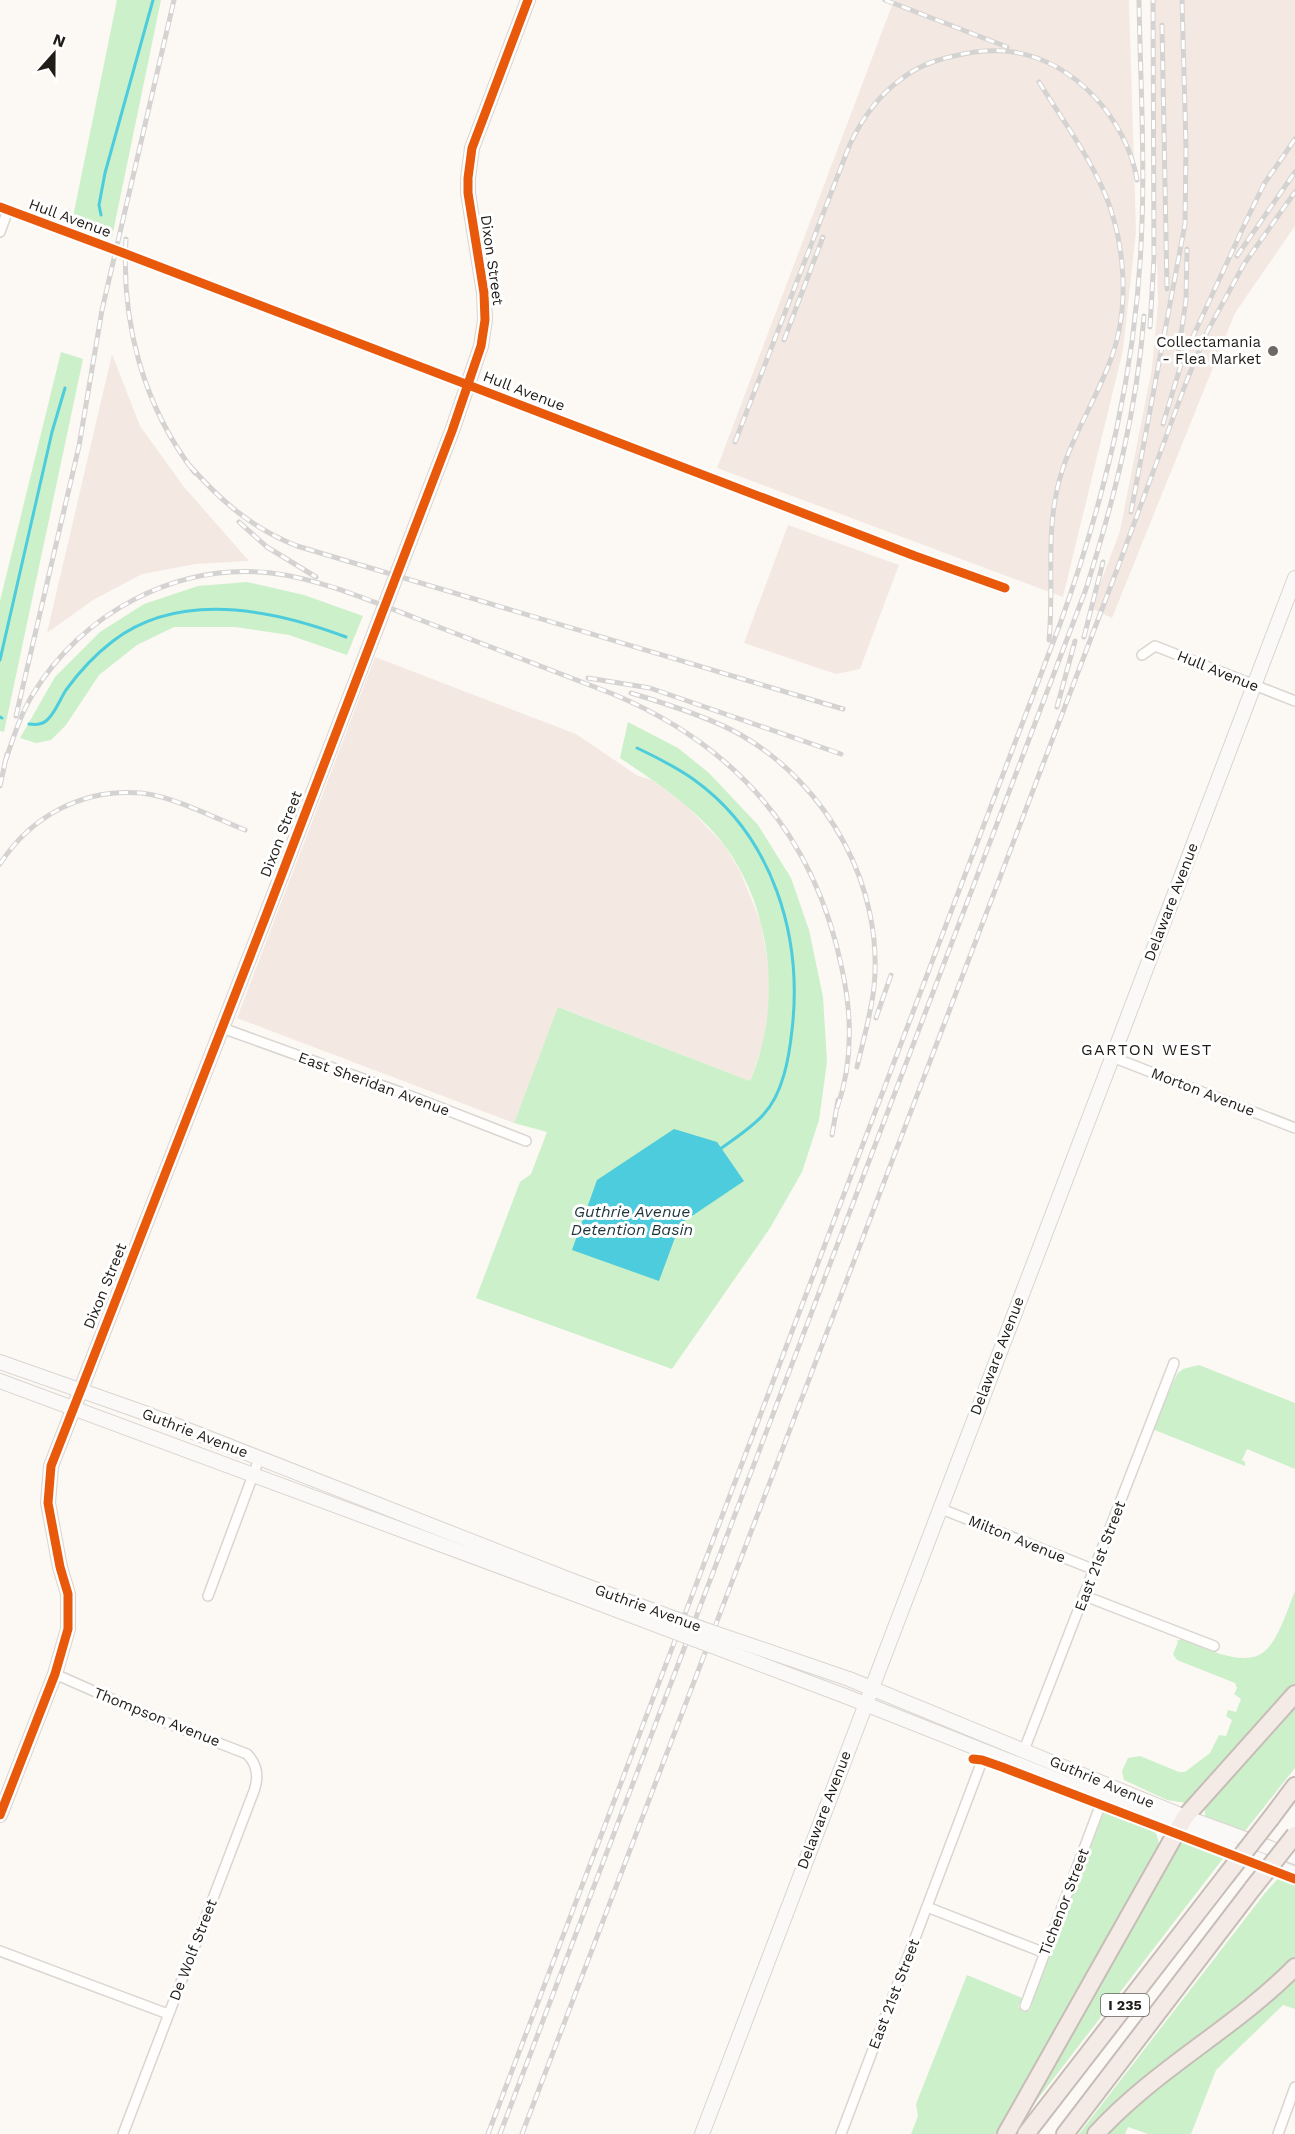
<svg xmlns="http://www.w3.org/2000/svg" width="1295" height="2134" font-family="'Work Sans',sans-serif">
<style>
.built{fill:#f4e9e2}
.green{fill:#ccf0c9}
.water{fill:#4cccdc}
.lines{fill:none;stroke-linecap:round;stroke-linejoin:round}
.stream{stroke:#4cccdc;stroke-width:3}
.street-casing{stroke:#d9d5d1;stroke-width:12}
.secondary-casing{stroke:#d9d5d1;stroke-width:16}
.highway-casing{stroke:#c7bdb7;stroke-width:20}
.street{stroke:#fffefd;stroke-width:9}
.secondary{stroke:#fbf9f7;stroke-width:14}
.highway{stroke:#f4ebe7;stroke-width:16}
.rail-casing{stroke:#d5d3d2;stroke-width:5}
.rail{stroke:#fff;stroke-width:3;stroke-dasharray:9;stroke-linecap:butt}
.secondary-bridge-casing{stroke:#d9d5d1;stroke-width:16;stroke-linecap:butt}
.highway-bridge-casing{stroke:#c7bdb7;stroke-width:20;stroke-linecap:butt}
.secondary-bridge{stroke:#fbf9f7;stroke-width:14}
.highway-bridge{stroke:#f4ebe7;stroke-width:16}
.cycleway-casing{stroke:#fff;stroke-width:13}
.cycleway{stroke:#e8590c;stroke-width:9}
.poi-dot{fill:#6d6965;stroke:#fff;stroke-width:2}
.labels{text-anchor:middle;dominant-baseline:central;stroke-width:6;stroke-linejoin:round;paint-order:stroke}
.shield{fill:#fff;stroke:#63605d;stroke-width:1.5}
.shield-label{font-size:14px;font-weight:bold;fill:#201c18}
.street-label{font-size:15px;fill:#201c18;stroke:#fff}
.poi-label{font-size:15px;fill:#201c18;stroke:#fff;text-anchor:end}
.neighbourhood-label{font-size:16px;letter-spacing:1.5px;fill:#201c18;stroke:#fff}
.water-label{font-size:16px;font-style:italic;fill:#1c3439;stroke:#fff}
</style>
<rect width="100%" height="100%" fill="#fcf8f4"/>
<g class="built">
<polygon points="894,0 1129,0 1136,232 1123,350 1063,597 717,468"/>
<polygon points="1151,0 1295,0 1295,226 1235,313 1112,618 1091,608 1120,531 1152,368 1158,303"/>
<polygon points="112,354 140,426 184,487 249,561 196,564 142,574 93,600 47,633"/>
<polygon points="788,525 899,565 860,669 836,674 744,643"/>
<polygon points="375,657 576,734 638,776 652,780 685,804 725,846 740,871 761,923 769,970 770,1000 763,1044 750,1081 559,1007 514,1123 237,1018"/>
</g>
<g class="green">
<polygon points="117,0 161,0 112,237 72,222"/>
<polygon points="61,352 83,359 4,732 0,731 0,601"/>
<polygon points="247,582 304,595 363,616 347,655 289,635 235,627 174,627 137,645 99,675 66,725 51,740 36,743 20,738 55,677 100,632 144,604 198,586"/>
<path d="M628,722L678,748L709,773L758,825L791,878L809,930L823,997L827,1062L819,1120L802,1172L770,1228L672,1369L476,1298L520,1182L531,1174L547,1132L514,1123L558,1007L750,1081C782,1008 773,911 725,846C697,809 657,783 620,758Z"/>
<polygon points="1199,1365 1295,1403 1295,1469 1247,1449 1242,1460 1245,1462 1245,1466 1152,1429 1177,1374 1183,1369"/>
<path d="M1295,1591V1686L1186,1803L1167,1800L1124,1780L1122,1771L1128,1758L1140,1756L1179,1772H1185L1210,1753L1219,1735L1226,1736L1232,1720L1226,1716L1228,1710L1236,1712L1241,1699L1234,1694L1237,1688L1235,1683L1177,1660L1173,1654L1178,1642L1176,1641L1182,1639C1203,1647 1246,1670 1266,1650C1280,1636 1287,1610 1295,1591Z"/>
<polygon points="1295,1704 1295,1768 1245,1831 1205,1816 1205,1810 1208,1805"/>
<path d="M1110,1808C1118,1808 1125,1812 1133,1816C1150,1823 1160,1831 1159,1851L999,2134H911L918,2116L916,2104L967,1975L1022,1998L1018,2007L1030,2011L1039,1980L1104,1812Z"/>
<polygon points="1185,1835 1228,1852 1020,2122 1181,1839"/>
<polygon points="1281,1875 1295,1881 1295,1959 1286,1968 1096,2124 1087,2134 1079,2134 1265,1893"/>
<polygon points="1295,1977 1295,2009 1283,2005 1216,2070 1191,2134 1148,2134 1128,2127 1125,2134 1105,2134 1120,2117"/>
</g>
<polygon class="water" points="674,1129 717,1142 744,1181 680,1224 659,1281 572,1250 597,1180"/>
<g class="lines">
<g class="stream">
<polyline points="101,215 99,205 105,173 153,0"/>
<polyline points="0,660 52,432 65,388"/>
<polyline points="0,717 2,718"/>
<path d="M29,724C36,725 41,725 46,721C55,714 60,699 66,690C79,672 96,654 113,641C180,590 274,610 346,637"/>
<path d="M637,748C656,757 676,767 693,779C773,836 803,936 792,1030C789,1058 783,1094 763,1115C751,1128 734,1139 720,1149"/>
</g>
<g class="street-casing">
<g id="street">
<polyline points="0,207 126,254 915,556 1005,588"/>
<polyline points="0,232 8,210"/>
<polyline points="1142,655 1155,646 1295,701"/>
<polyline points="222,1028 408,1095 526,1141"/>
<polyline points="1112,1057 1295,1128"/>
<polyline points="939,1508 1095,1570"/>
<polyline points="208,1596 259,1459"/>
<polyline points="1085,1596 1214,1646"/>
<path d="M55,1674L159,1720L247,1754C257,1764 259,1777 254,1791L123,2134"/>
<polyline points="1024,1750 1174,1363"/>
<polyline points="927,1907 1045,1953"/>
<polyline points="0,1951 168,2014"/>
<polyline points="1025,2006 1103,1798"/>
<polyline points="841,2134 985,1753"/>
<polyline points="1278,2134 1295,2087"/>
</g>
</g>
<g class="secondary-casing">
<g id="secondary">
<polyline points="0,1362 142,1412 573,1581"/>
<polyline points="0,1381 569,1592"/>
<polyline points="849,1679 1185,1817 1295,1857"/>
<polyline points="845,1696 1295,1874"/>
<polyline points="0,1815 55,1674 68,1629 68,1594 60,1567 48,1503 51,1466 265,918 452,431 481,346 485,320 484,293 468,193 468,178 472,148 528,0"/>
<polyline points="702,2134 1295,578"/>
</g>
</g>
<g class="highway-casing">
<g id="highway">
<polyline points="1271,1818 1295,1786"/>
<polyline points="1006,2134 1185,1817 1295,1694"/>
<polyline points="1026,2134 1225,1877"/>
<polyline points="1065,2134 1253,1888"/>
<path d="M1096,2134C1155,2069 1234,2029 1295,1967"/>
</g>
</g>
<use href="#street" class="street"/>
<use href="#secondary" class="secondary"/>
<use href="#highway" class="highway"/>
<g class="rail-casing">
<g id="rail">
<polyline points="885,0 1007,47"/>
<polyline points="1162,25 1167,289"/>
<path d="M1039,82C1060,116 1085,150 1102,187C1126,240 1131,310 1109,364C1093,406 1066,446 1057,490C1046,539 1054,590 1049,640"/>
<path d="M126,239C121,322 143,406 195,473"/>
<polyline points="1237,256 1295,172"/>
<polyline points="1150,327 1154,258 1153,0"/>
<polyline points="784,340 823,237"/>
<polyline points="1177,360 1186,300 1187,249"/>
<polyline points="1163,424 1183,358 1248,217 1264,184 1295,139"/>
<path d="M735,442L850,144C862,119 877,97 900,80C916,67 935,60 954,56C974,51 993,49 1013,52C1075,61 1127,120 1137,180"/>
<path d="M190,466C222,502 252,528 297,546L843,709"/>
<polyline points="1131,512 1185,224 1186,147 1182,0"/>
<polyline points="239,522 267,547 316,577"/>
<polyline points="1084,637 1103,562"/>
<polyline points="588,678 650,688 841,754"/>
<path d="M631,693C664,703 712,718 741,735C828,785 884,887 874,987C871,1014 863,1041 857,1067"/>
<polyline points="1057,707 1075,641"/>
<polyline points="16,716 79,446 102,310 174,0"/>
<path d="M5,762C13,739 20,715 33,694C81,614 176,562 271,573C321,579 371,601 418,619C483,644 548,669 613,694C737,746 815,837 842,969C852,1015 853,1063 837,1108"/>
<polyline points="0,786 7,754"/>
<path d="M0,864C31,816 83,788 141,793C172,796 215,818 245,830"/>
<polyline points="876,1018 891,975"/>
<polyline points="832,1135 838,1100"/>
<path d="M488,2134L1060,624C1107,493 1138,362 1142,222C1145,148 1140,74 1139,0"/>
<path d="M500,2134L1086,589C1114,500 1137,410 1144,316"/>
<polyline points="522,2134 1118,567 1187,380 1207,332 1244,264 1295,192"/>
</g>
</g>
<use href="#rail" class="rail"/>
<g class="secondary-bridge-casing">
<g id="secondary-bridge">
<polyline points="573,1581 703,1629 849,1679"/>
<polyline points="569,1592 845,1696"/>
</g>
</g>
<g class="highway-bridge-casing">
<g id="highway-bridge">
<polyline points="1225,1877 1271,1818"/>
<polyline points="1253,1888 1295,1835"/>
</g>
</g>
<use href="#secondary-bridge" class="secondary-bridge"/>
<use href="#highway-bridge" class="highway-bridge"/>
<g class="cycleway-casing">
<g id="cycleway">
<polyline points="0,207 126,254 915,556 1005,588"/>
<polyline points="973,1759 982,1760 1002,1767 1295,1879"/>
<polyline points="0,1815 55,1674 68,1629 68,1594 60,1567 48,1503 51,1466 265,918 452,431 481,346 485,320 484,293 468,193 468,178 472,148 528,0"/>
</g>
</g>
<use href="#cycleway" class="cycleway"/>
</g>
<circle class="poi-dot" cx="1273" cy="351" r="6"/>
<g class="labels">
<rect class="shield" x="1101" y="1994" width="48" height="22" rx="4.5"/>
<g class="shield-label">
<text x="1125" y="2005">I 235</text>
</g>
<g class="street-label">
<text transform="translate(70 218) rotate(20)">Hull Avenue</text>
<text transform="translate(492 260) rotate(82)">Dixon Street</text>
<text transform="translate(524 391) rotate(21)">Hull Avenue</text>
<text transform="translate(1218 671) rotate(22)">Hull Avenue</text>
<text transform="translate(281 834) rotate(-69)">Dixon Street</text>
<text transform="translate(1171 902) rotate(-69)">Delaware Avenue</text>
<text transform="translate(374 1084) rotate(20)">East Sheridan Avenue</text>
<text transform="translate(1203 1092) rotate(21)">Morton Avenue</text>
<text transform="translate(105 1286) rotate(-68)">Dixon Street</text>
<text transform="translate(997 1356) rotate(-69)">Delaware Avenue</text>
<text transform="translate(195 1433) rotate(21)">Guthrie Avenue</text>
<text transform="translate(1017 1539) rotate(22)">Milton Avenue</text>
<text transform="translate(1100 1556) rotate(-69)">East 21st Street</text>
<text transform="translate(648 1608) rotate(20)">Guthrie Avenue</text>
<text transform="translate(157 1717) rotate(22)">Thompson Avenue</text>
<text transform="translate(1102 1782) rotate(23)">Guthrie Avenue</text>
<text transform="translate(824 1810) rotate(-69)">Delaware Avenue</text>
<text transform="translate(1064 1902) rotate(-69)">Tichenor Street</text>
<text transform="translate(193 1950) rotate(-69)">De Wolf Street</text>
<text transform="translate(894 1994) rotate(-69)">East 21st Street</text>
</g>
<g class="poi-label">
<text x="1261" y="342">Collectamania<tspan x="1261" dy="17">- Flea Market</tspan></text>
</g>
<g class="neighbourhood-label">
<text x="1147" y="1049">GARTON WEST</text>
</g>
<g class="water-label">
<text x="632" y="1211">Guthrie Avenue<tspan x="632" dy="18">Detention Basin</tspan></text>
</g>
</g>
<g transform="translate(54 54) rotate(21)" stroke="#ffffff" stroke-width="4.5" paint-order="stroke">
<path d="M0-4.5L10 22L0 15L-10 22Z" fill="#201c18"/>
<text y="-9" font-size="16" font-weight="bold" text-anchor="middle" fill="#201c18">N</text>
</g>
</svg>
